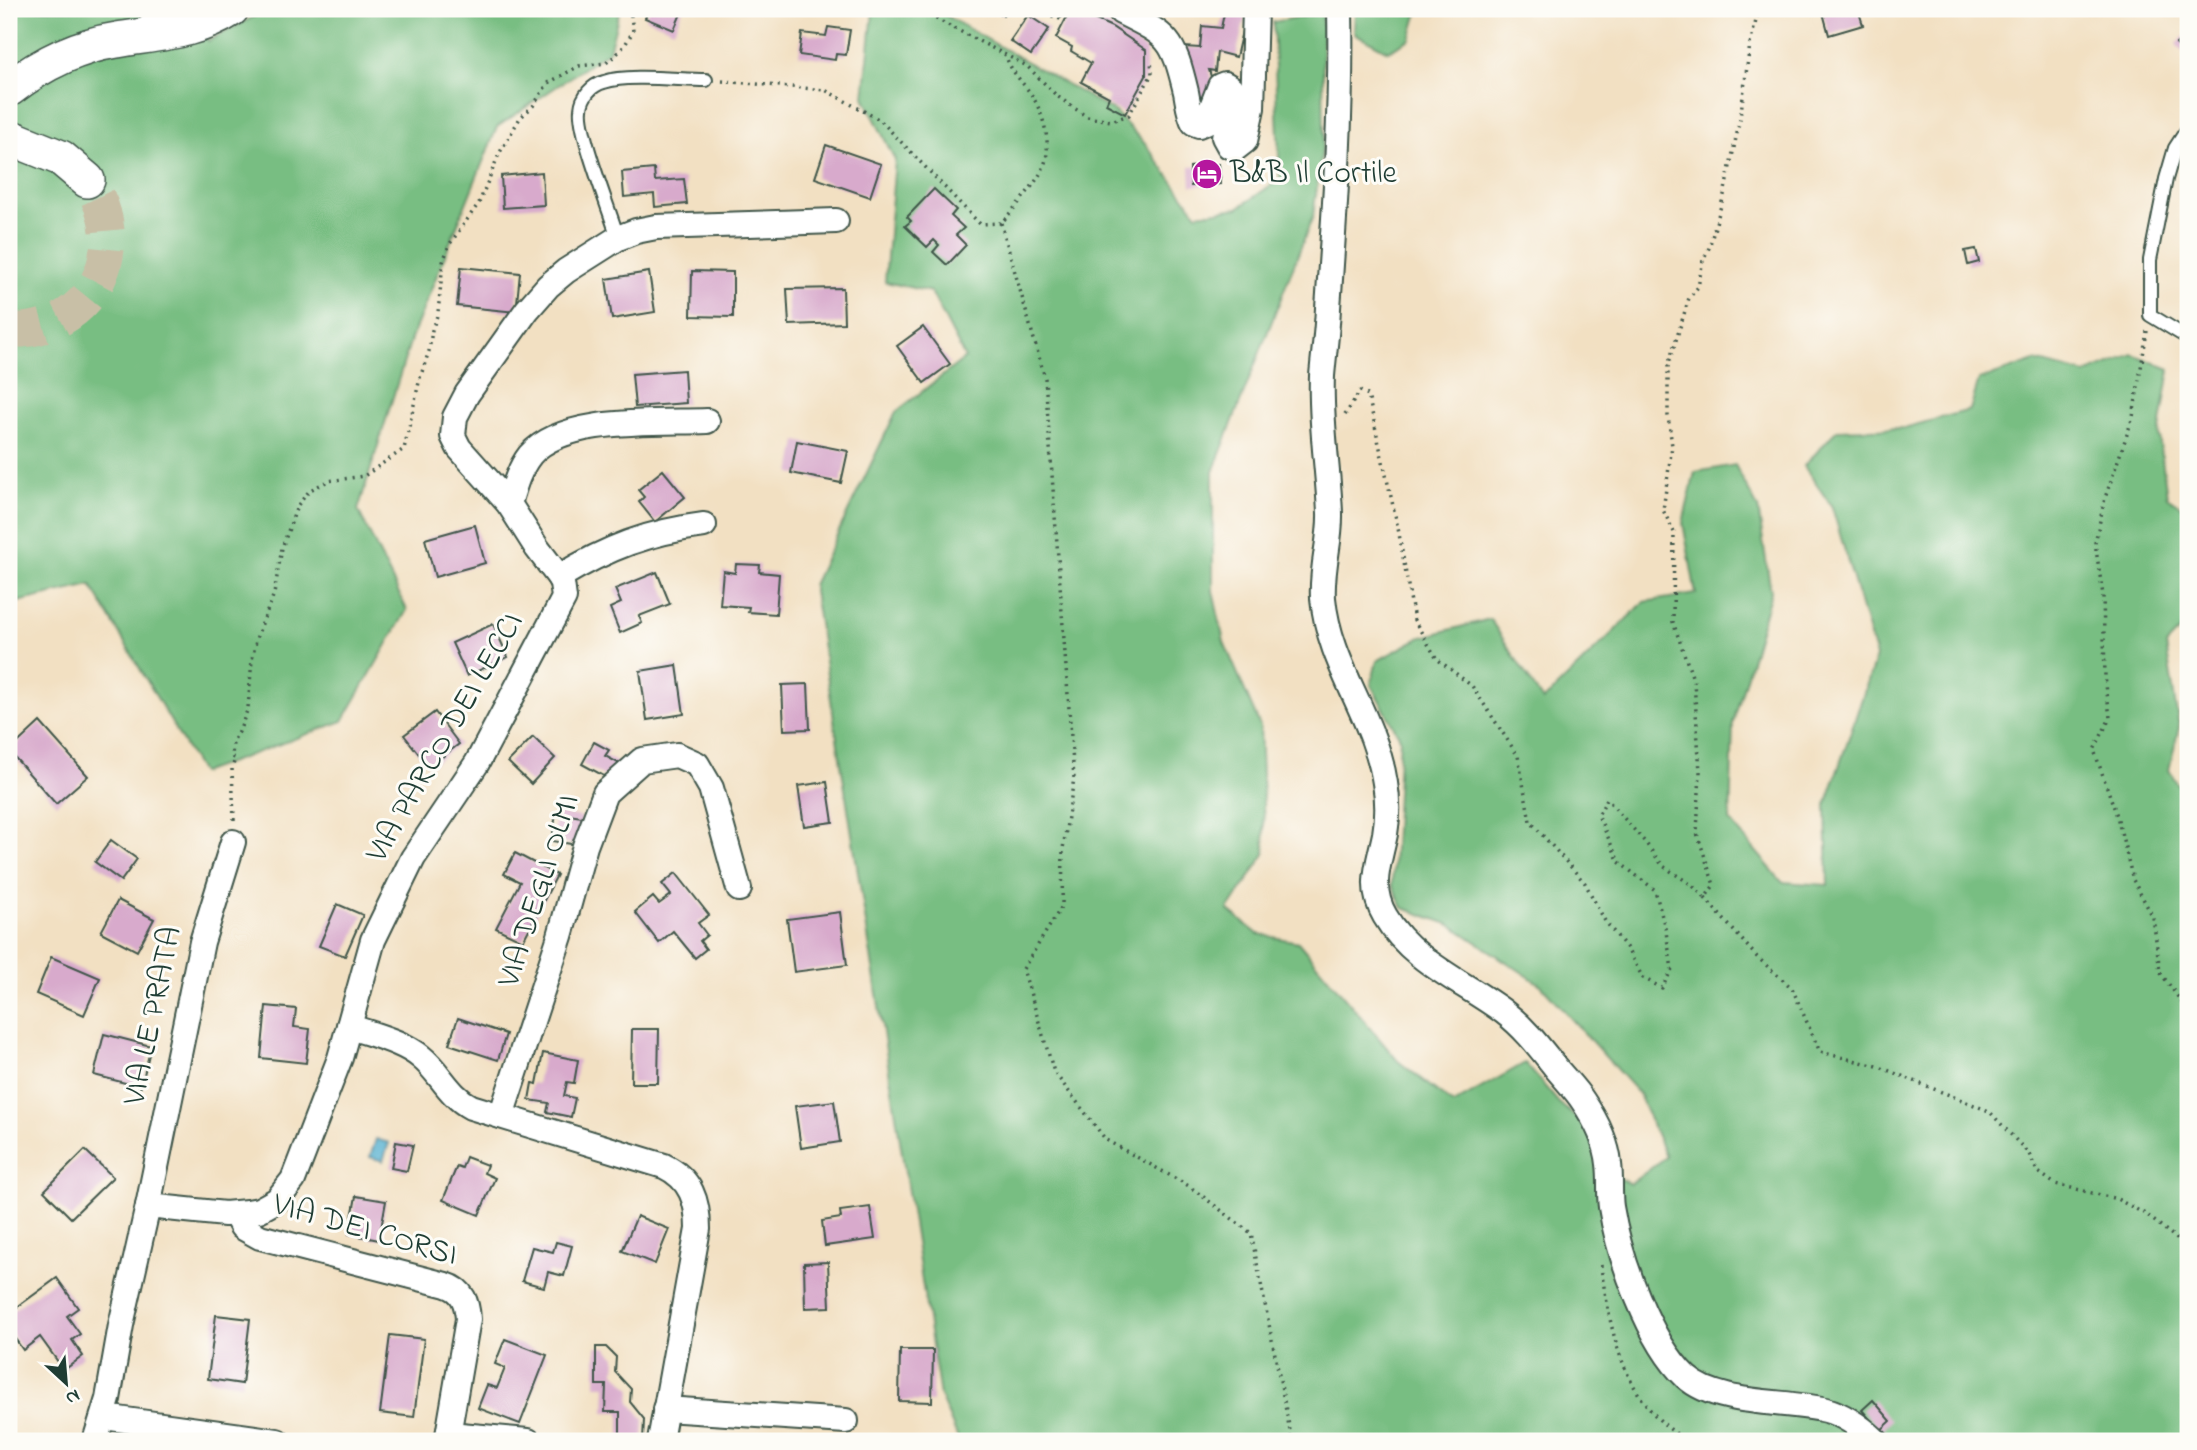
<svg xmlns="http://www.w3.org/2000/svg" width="2197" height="1450" font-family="'Indie Flower',sans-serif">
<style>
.forest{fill:#78be82;stroke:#4c7e5b;stroke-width:2}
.water{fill:#51aecf;stroke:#387682;stroke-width:2}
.building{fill:#d8aacc}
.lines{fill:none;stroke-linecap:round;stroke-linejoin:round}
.secondary-tunnel{stroke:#c8bfa6;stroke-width:35;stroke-dasharray:35 18;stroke-linecap:butt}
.service-casing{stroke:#3f5549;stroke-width:16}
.minor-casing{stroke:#3f5549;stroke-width:28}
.secondary-casing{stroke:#3f5549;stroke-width:38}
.path{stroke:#3f5549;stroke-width:3.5;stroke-dasharray:2 5;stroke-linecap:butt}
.service{stroke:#fff;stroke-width:12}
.minor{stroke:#fff;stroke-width:24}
.secondary{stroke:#fff;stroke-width:35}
.labels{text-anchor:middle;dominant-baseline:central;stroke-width:6;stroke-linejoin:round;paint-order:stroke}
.poi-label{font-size:32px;fill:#1f3d34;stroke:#fdfcf7;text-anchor:start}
.street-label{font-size:32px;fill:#1f3d34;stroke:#fdfcf7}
</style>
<rect width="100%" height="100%" fill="#fdfcf7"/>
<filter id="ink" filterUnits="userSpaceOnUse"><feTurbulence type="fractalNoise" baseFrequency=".0143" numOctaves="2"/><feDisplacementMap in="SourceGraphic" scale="14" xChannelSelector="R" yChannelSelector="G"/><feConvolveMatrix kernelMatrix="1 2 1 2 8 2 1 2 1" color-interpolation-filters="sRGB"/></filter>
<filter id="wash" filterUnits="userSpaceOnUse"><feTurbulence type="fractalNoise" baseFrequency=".00686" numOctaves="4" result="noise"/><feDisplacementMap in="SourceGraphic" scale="28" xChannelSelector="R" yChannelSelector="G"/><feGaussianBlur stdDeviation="1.57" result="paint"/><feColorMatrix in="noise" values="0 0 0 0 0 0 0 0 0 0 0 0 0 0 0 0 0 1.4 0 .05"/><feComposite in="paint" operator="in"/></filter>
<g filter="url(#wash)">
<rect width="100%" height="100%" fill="#f2e0c2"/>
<g class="forest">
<polygon points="9,9 193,9 208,41 268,9 620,9 609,51 497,127 411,339 358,510 407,610 343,721 201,773 91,585 9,604"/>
<polygon points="880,9 934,9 1115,112 1145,144 1197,214 1238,208 1280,179 1273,22 1322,13 1324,136 1313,216 1213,472 1213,591 1224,642 1260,726 1265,854 1228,910 1258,934 1298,942 1398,1061 1453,1104 1525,1063 1558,1102 1595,1135 1602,1169 1630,1184 1666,1157 1639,1094 1541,985 1451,925 1403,908 1392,885 1400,738 1371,685 1377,661 1419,638 1490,619 1543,701 1644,602 1696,594 1683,523 1695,472 1735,465 1758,508 1771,592 1733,723 1730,821 1782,882 1828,885 1826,805 1876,657 1832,507 1804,466 1837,430 1904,428 1970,410 1979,380 2035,361 2086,374 2133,354 2170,369 2159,436 2167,497 2188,511 2188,622 2166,645 2179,727 2169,770 2188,801 2188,1441 959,1441 940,1396 813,585 896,412 965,358 931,292 885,282 895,160 864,97 873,12"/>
<polygon points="1355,9 1419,9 1410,39 1388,51 1354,33"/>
</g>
<polygon class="water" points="376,1139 389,1143 383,1161 370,1157"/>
<g id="blocks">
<g class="building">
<polygon points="649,9 683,9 674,30 645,18"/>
<polygon points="990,9 1006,9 1003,15"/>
<polygon points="1071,9 1112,27 1146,50 1146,76 1125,114 1106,104 1109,97 1081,82 1091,63 1071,51 1072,47 1056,38"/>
<polygon points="1138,9 1164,9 1160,18"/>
<polygon points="1225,9 1247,9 1236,57 1217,52 1215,71 1209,70 1213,83 1198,110 1185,47 1200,48 1202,26 1221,28"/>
<polygon points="1822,9 1858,9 1863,25 1829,35"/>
<polygon points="1028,15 1049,29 1031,55 1010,41"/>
<polygon points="828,27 850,30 846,55 836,54 835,60 799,55 802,33 826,36"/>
<polygon points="2188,33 2188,58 2176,44"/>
<polygon points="826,145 881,164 870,197 815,178"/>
<polygon points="1219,164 1221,184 1191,186 1190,167"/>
<polygon points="654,169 655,181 684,179 687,204 655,207 654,194 624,197 622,172"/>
<polygon points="542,172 544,205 503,208 501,176"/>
<polygon points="934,189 956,210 951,216 964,228 956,235 966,245 947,265 933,252 939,245 934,240 927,247 905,226 911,221 907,217"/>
<polygon points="1976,249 1979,262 1968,265 1965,251"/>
<polygon points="461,267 520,273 516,312 457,306"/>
<polygon points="692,271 733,272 733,317 691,316"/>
<polygon points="649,272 655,312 612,319 606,279"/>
<polygon points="843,288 844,323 789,325 787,289"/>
<polygon points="923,327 950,364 924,383 897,346"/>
<polygon points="684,370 686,403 635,407 632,374"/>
<polygon points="797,441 848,451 841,483 791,473"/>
<polygon points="663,470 685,497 655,522 639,502 644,497 638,490"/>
<polygon points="475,525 485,563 435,577 425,539"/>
<polygon points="736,564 760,565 759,572 779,574 776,614 748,612 749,607 720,605 723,571 735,573"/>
<polygon points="657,572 670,604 639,616 642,623 620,633 610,608 621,603 615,589"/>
<polygon points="493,624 508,657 467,676 452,643"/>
<polygon points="677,665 684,714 647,720 640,671"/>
<polygon points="808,684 810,729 784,730 782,685"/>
<polygon points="435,712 459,744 429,767 404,735"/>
<polygon points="40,722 88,776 56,804 9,751"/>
<polygon points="533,737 555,758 531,784 508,762"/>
<polygon points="594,742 609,750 605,756 622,765 613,781 582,764"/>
<polygon points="827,782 833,822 804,826 798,786"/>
<polygon points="556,813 582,817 578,845 552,841"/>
<polygon points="111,840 137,859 121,881 95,862"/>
<polygon points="515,853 557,875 523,941 496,928 520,882 504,874"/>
<polygon points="676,873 709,915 698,923 707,935 700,941 706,949 695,958 673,931 659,943 635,912 653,897 659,904 671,895 662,884"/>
<polygon points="118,900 154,919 137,951 101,932"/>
<polygon points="337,904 363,915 345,956 319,946"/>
<polygon points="840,912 847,965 794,972 787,919"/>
<polygon points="51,957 100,978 84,1015 36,994"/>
<polygon points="266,1006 296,1009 294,1027 310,1029 306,1063 261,1058"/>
<polygon points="458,1018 506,1034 498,1060 449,1044"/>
<polygon points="632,1029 659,1029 658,1083 631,1083"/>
<polygon points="104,1034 151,1046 141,1087 94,1075"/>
<polygon points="543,1053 578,1060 574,1083 567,1082 564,1096 575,1098 571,1117 547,1112 549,1103 529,1100 532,1083 537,1084"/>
<polygon points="834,1101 840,1142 801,1148 795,1106"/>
<polygon points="396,1142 413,1145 407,1171 391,1168"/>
<polygon points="85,1150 113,1177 71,1218 44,1191"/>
<polygon points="466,1157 487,1165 484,1173 495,1178 479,1215 443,1200 457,1166 462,1168"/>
<polygon points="356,1196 386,1201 379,1240 349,1234"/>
<polygon points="870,1207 875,1239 825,1246 822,1221 841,1218 840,1211"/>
<polygon points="637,1216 669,1229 655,1264 622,1251"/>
<polygon points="556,1242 572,1246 564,1276 548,1272 544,1287 522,1281 532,1247 553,1252"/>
<polygon points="828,1262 830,1307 805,1308 804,1263"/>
<polygon points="57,1278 78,1308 67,1316 80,1334 72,1340 83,1356 64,1370 40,1337 23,1350 9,1330 9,1313"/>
<polygon points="216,1315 250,1319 242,1384 208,1379"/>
<polygon points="390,1335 424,1339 414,1417 380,1413"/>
<polygon points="505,1339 547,1355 520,1424 478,1408 487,1385 497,1388 505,1368 495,1364"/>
<polygon points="596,1347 606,1347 616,1357 615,1372 631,1389 630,1402 644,1419 643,1441 620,1441 620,1412 605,1412 606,1385 596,1385"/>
<polygon points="900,1350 933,1350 932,1402 899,1401"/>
<polygon points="1873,1400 1891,1421 1880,1431 1862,1410"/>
</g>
</g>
</g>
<g filter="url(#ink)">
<use href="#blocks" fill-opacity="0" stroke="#3f5549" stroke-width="2"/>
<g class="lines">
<path class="secondary-tunnel" d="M9,330C92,334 136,246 87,180"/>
<g class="service-casing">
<g id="service">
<polyline points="2188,128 2175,148 2166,179 2150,260 2150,315 2188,338"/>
<path d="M618,238C610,211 578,131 581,109C582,96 592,85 604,82C629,74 678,80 706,80"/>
</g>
</g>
<g class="minor-casing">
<g id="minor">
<path d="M1340,9C1342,108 1335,209 1328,308C1327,331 1324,353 1322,376C1320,422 1328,467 1330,513C1331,541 1321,568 1323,598C1329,665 1375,717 1385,783C1388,800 1388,817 1385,834C1379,864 1368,887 1385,916C1411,961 1464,982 1504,1012C1525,1028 1540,1048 1556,1068C1565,1079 1576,1090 1583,1101C1595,1119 1607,1143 1609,1164C1611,1179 1609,1193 1611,1207C1619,1257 1649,1342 1686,1377C1718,1406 1785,1400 1826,1410C1845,1415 1862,1428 1876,1441"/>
<path d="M1121,12C1169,36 1173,38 1186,92C1188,102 1189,114 1194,123L1199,125L1206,122L1220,86L1225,84L1230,87L1233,96L1224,137L1229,146L1236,148L1245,141L1252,108L1255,9"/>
<polyline points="141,36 166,9"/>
<path d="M509,504C514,487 519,469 530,455C563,416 659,423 707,421"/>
<path d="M559,577C607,548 648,532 704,525"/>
<path d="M349,1026C372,1035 402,1041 421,1057C440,1072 448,1095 471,1107L664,1166C691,1179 698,1201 698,1229L660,1441"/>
<polyline points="501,1116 560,936 585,846 605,793 642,760 677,755 697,764 711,788 739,889"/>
<polyline points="148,1206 202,942 233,842"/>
<path d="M235,1214L242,1227L260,1237L446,1285C463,1290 467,1303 468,1319L447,1441"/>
<polyline points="665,1409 846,1421"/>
<polyline points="104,1417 277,1441"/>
<polyline points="449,1434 528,1441"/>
<polyline points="95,1441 108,1399 121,1325 148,1206 225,1214 247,1212 259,1210 277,1200 293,1180 340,1058 373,940 413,858 477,763 564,598 562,583 559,577 537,548 509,504 459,448 453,436 455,417 467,394 527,310 548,286 566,271 618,238 636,231 656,227 836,221"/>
</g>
</g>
<g class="secondary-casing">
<g id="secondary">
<path d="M9,89C40,65 77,46 117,40C157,33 196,32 231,9"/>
<polyline points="9,137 61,158 87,180"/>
</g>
</g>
<g class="path">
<polyline points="917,9 1027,66 1057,96 1087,117 1111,121 1129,115 1152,74 1151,60"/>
<polyline points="1032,9 1063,20 1055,9"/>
<polyline points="1059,9 1068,11 1067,9"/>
<path d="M722,81L825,90L880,120L980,224L1001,223C1013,210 1038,182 1044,166C1052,145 1044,116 1033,97C1024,83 1011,73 1006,56"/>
<polyline points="1001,223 1045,378 1074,778 1063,849 1062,906 1023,969 1054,1072 1106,1140 1189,1186 1251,1233 1292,1441"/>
<polyline points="2147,331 2133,417 2105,498 2095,543 2103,595 2105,676 2110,718 2094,750 2117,816 2133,880 2153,917 2160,972 2188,1011"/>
<polyline points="1345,415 1360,391 1368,395 1398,528 1414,620 1437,659 1472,686 1518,756 1530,821 1585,883 1605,921 1626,947 1643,978 1662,988 1672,969 1666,932 1655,890 1619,862 1598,815 1607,799 1645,842 1663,866 1692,885 1705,898 1714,885 1697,833 1700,772 1694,682 1673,622 1674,532 1663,510 1672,446 1668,416 1668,366 1689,298 1698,287 1703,260 1709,248 1724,195 1740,119 1750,44 1759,9"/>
<polyline points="234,820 232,769 235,758 232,757 233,741 239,732 248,708 252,660 257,636 274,594 282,548 297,506 310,490 328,481 364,476 404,449 420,378 429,351 432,330 438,313 443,262 449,245 479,203 499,154 520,118 533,106 548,83 579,66 606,63 616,55 625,45 633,31 630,9"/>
<polyline points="1705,898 1757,957 1792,988 1820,1052 1877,1066 1989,1111 2029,1154 2037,1171 2055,1184 2117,1199 2147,1215 2188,1248"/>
<path d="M1601,1265C1602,1280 1606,1295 1608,1309C1618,1362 1638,1413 1688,1441"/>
</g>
<use href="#service" class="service"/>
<use href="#minor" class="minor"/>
<use href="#secondary" class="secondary"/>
</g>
</g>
<defs>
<g id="hotel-disc" transform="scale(1.575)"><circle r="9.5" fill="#b5179e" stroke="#fdfcf7"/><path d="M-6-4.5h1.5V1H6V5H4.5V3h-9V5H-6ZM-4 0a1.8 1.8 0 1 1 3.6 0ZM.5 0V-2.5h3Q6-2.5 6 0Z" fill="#fff"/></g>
</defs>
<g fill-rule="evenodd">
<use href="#hotel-disc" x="1207" y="174"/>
</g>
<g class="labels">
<g class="poi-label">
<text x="1230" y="174">B&amp;B Il Cortile</text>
</g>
<g class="street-label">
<text transform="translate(446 738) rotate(-60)">VIA PARCO DEI LECCI</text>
<text transform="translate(540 891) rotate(-72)">VIA DEGLI OLMI</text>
<text transform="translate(154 1016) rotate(-78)">VIA LE PRATA</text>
<text transform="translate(365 1231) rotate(16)">VIA DEI CORSI</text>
</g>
</g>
<rect width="2197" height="1450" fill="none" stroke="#fdfcf7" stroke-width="35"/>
<g transform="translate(66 1383) rotate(154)" stroke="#fdfcf7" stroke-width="5" paint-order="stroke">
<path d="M0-5L12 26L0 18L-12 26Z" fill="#1f3d34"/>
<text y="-10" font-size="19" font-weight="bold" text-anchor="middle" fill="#1f3d34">N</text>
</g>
</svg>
